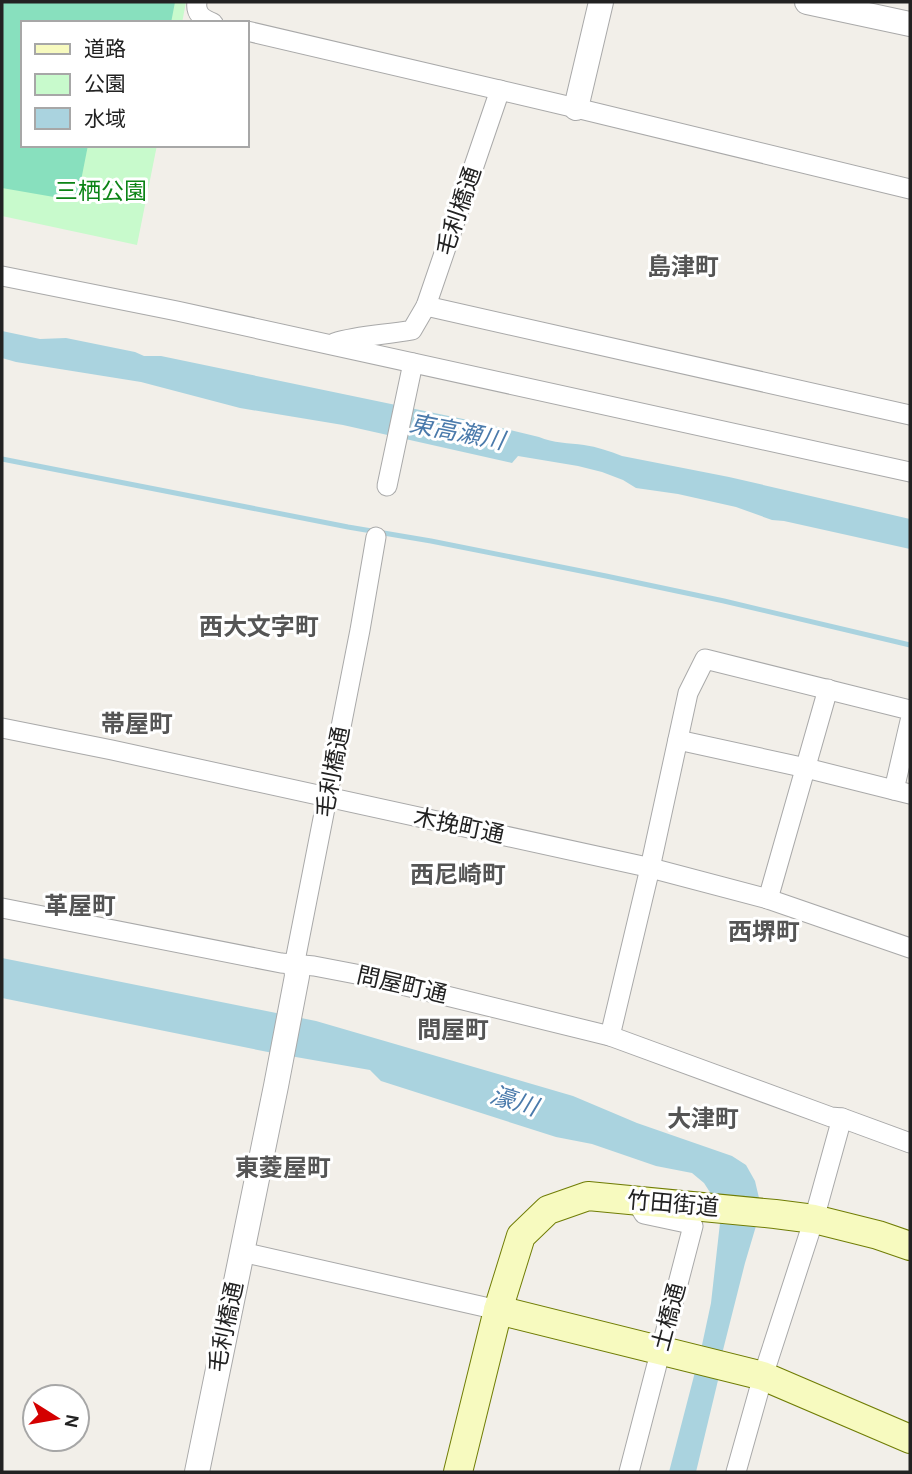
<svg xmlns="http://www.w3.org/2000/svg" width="912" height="1474" font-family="Karla,'Noto Sans JP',sans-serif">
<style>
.park{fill:#c8facc}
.pitch{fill:#88e0be}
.water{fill:#aad3df}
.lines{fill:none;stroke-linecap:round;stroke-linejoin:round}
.stream{stroke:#aad3df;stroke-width:5}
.minor-casing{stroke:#a9a9a9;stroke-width:21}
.tertiary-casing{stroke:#a9a9a9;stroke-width:26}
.secondary-casing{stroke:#707d05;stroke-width:30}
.minor{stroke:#fff;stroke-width:19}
.tertiary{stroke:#fff;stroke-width:24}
.secondary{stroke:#f7fabf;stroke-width:28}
.labels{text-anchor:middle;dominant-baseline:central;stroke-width:6;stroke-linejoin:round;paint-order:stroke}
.park-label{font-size:23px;fill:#0c8416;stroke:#fff}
.street-label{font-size:23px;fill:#222;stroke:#fff}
.neighbourhood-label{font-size:24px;font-weight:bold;fill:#555;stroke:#fff}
.water-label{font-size:24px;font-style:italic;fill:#4a7aab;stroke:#fff}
</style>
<rect width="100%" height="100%" fill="#f2efe9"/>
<polygon class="park" points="2,2 186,2 182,23 23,23 23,145 157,145 137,245 2,216"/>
<polygon class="pitch" points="2,2 175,2 171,23 23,23 23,145 88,145 77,201 2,188"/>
<g class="water">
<path d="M2,331L40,339L66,338L135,352L144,356H161L468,420L539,437C553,443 569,443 584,445C597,447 610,451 622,456L729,477L910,519V549L784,521L772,520L736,507L678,494L636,488L623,480L602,472L578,466L518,456L512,463L343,425L240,408L141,382L16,362L2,358Z"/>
<polygon points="2,958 316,1021 573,1096 637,1123 732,1156 746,1165 755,1181 759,1198 756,1226 745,1263 722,1354 720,1372 696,1472 669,1472 702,1345 711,1303 720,1223 713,1197 704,1183 692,1173 656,1166 592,1144 556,1137 381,1081 370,1070 273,1053 2,998"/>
</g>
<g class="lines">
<polyline class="stream" points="2,459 348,527 431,541 606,576 724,601 910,645"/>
<g class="minor-casing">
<g id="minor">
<path d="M197,2C195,14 203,19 213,23"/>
<polyline points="247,31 576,108 910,189"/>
<polyline points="2,276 177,311 910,472"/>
<polyline points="426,306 910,415"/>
<path d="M334,343C360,335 386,335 412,330L426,306L500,90"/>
<polyline points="387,486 413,363"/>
<polyline points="2,728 112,750 647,867 768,899 910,948"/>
<polyline points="678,740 806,768 910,794"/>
<polyline points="894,790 910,721"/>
<polyline points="768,899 828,689"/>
<polyline points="2,908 281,963 314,966 361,975 610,1036 831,1117 842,1118 910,1143"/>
<polyline points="296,965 296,956 360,630 376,537"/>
<polyline points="610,1036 650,868 688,693 705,659 910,710"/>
<polyline points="242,1252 498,1310"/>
<polyline points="629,1472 693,1226 691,1224 644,1214 636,1201"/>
<polyline points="736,1472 763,1376 814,1219 842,1118"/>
</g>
</g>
<g class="tertiary-casing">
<g id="tertiary">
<polyline points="807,2 910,24"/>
<polyline points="576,108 601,2"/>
<polyline points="197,1472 276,1086 297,976 296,965"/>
</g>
</g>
<g class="secondary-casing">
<g id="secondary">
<polyline points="498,1310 763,1376 910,1439"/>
<polyline points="458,1472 498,1310 521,1236 548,1210 588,1196 775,1214 814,1219 878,1235 910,1246"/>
</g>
</g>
<use href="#minor" class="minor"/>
<use href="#tertiary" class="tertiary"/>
<use href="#secondary" class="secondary"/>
</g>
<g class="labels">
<g class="park-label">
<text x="101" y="191">三栖公園</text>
</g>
<g class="street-label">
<text transform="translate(459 211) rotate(-71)">毛利橋通</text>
<text transform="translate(333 772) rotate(-79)">毛利橋通</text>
<text transform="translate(459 826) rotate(12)">木挽町通</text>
<text transform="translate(402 985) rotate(13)">問屋町通</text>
<text transform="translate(673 1204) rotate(5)">竹田街道</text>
<text transform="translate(669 1317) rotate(-75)">土橋通</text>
<text transform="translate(226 1327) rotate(-78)">毛利橋通</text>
</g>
<g class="neighbourhood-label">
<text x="683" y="267">島津町</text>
<text x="259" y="627">西大文字町</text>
<text x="137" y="724">帯屋町</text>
<text x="458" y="875">西尼崎町</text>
<text x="80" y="906">革屋町</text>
<text x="764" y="932">西堺町</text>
<text x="453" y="1030">問屋町</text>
<text x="703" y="1119">大津町</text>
<text x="283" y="1168">東菱屋町</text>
</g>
<g class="water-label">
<text transform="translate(457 432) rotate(11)">東高瀬川</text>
<text transform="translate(514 1101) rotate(17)">濠川</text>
</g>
</g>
<rect width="912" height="1474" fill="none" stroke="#222222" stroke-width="7"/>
<rect x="21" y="21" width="228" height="126" fill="#ffffff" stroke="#a7a7a7" stroke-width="2"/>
<rect x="35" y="44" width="35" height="10" fill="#f7fabf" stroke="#a7a7a7" stroke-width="2"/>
<text x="84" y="56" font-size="21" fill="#222222">道路</text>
<rect x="35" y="74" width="35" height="21" fill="#c8facc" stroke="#a7a7a7" stroke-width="2"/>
<text x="84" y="91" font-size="21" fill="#222222">公園</text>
<rect x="35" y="108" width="35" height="21" fill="#aad3df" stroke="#a7a7a7" stroke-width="2"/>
<text x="84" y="126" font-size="21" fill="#222222">水域</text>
<g transform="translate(56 1418) rotate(101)"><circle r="33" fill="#ffffff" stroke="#a7a7a7" stroke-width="2"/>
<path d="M0-5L12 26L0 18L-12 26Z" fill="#d40000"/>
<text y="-10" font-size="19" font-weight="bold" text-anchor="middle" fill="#222222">N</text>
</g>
</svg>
